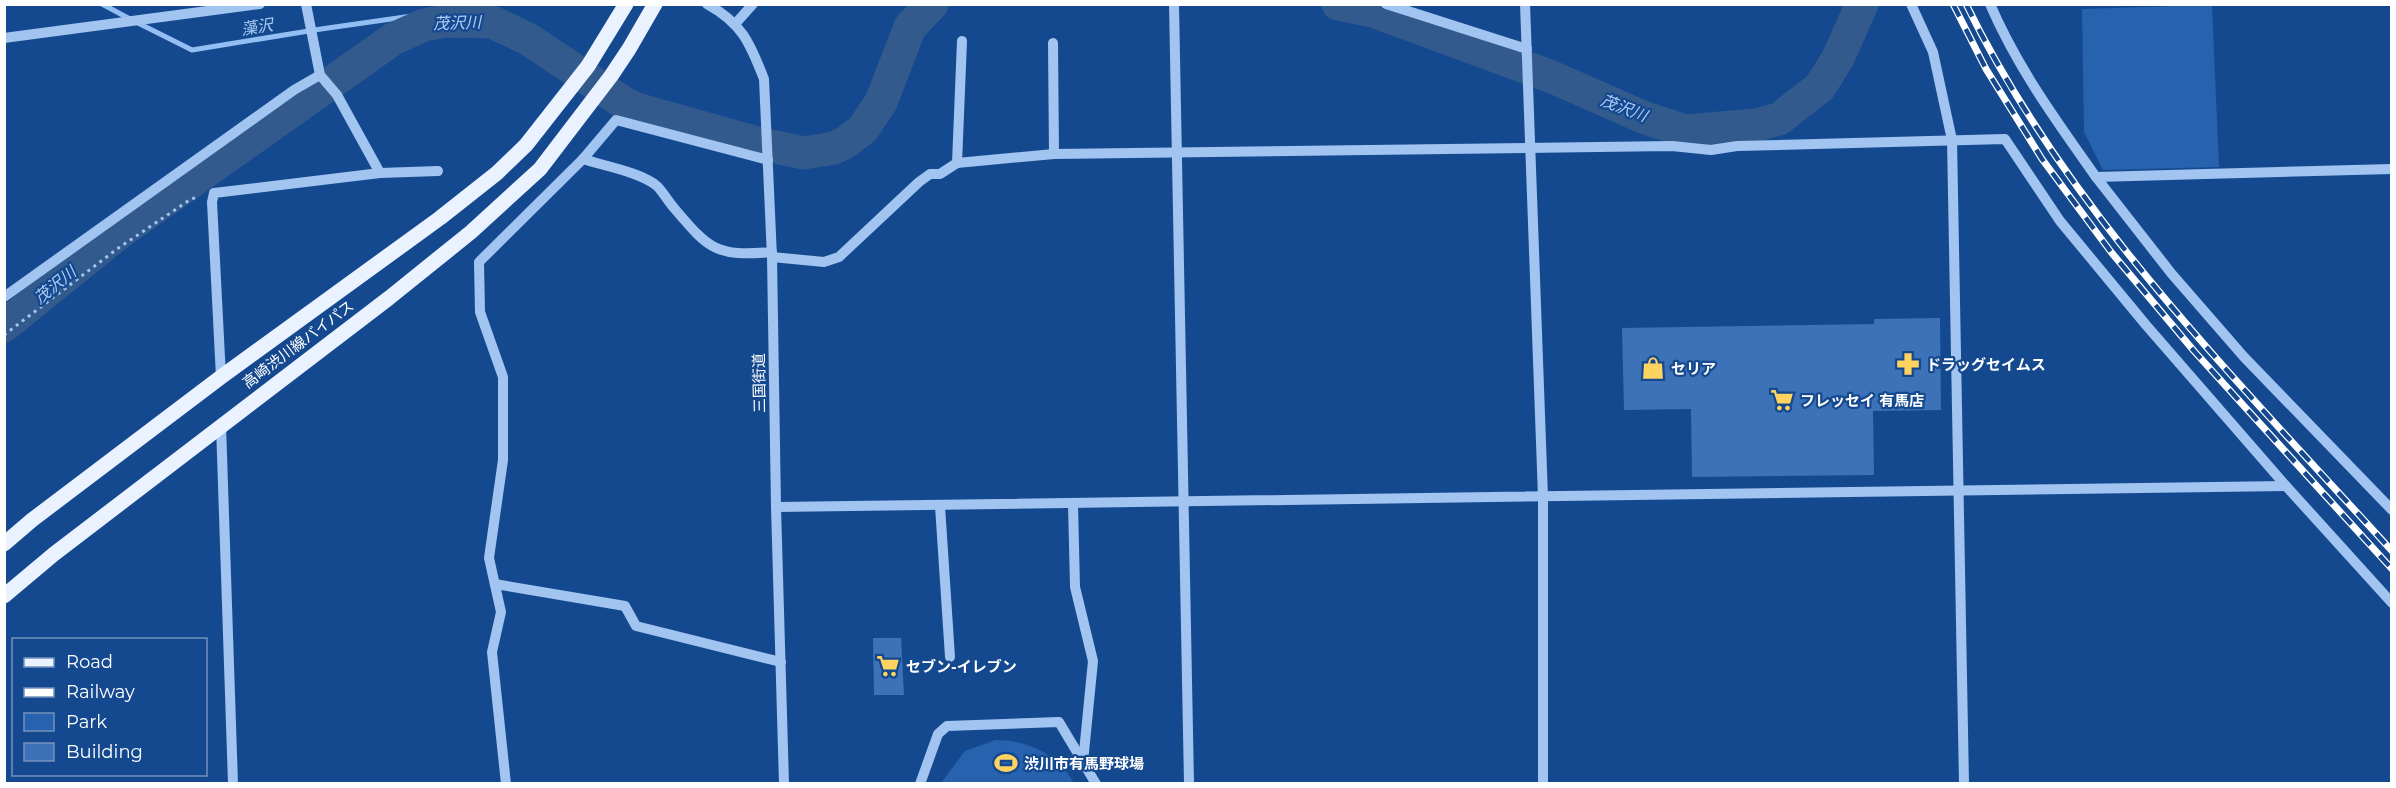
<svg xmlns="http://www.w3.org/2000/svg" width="2396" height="788" font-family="Montserrat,'Noto Sans JP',sans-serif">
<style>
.green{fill:#2762ae}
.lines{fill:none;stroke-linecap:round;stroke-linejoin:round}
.stream{stroke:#93bef3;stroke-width:5}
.river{stroke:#335a8d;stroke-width:33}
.building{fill:#3d72b8}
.path{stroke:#a1c4f0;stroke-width:3;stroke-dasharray:3 4.5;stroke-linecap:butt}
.minor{stroke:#a1c4f0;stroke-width:10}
.major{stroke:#eaf2ff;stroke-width:15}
.rail-casing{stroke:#fff;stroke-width:7}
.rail{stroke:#15498f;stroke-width:4.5;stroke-dasharray:14;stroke-linecap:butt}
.labels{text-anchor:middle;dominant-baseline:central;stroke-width:4.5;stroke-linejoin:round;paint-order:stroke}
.street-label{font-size:15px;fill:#fff;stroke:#15498f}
.poi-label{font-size:15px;font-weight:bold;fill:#fff;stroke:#15498f;text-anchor:start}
.water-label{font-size:16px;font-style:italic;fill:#adcef7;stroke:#15498f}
</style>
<rect width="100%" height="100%" fill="#15498f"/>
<g class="green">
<polygon points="2212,5 2219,167 2103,170 2084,132 2082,9"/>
<path d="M995,740C1028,740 1057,754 1074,783H941L965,751Z"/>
</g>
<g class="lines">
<g class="stream">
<polyline points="102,4 130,19"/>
<polyline points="138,23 192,50 321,29 412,16 424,25"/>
</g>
<g class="river">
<polyline points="1338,4 1373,11 1552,77 1645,118 1686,131 1756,125 1779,119 1820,87 1838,58 1862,4"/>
<polyline points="4,326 119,233 393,39 424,25 447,21 492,22 528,39 624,103 636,109 757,143 804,153 834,148 846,142 863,129 881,102 910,27 932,4"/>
</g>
</g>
<g class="building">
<polygon points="1940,318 1941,410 1873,411 1874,475 1692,477 1691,409 1624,410 1622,328 1874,324 1874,319"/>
<polygon points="873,638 901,638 904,695 874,695"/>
</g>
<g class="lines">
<polyline class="path" points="4,335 117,249 191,199 198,197"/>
<g class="minor">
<polyline points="306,4 320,75 337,95 380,173"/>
<path d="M707,4C742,23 750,43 764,79L772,257L776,507L784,784"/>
<polyline points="1174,4 1189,784"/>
<polyline points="1386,4 1527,49"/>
<polyline points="1525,4 1543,497 1543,784"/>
<polyline points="1911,4 1933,52 1952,140 1964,784"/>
<path d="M1990,4C2017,67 2057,122 2096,177"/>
<polyline points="736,23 753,4"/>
<polyline points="4,38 260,4"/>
<polyline points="1053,43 1054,154"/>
<path d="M583,159C604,166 640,172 657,186C663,192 668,201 674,208C709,249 715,257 772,252"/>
<polyline points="957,163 962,41"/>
<polyline points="2392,169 2096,177 2171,273 2244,357 2392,510"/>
<polyline points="772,257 824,262 839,257 919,182 930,174 940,174 957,163 1054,154 1672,146 1711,150 1737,146 2005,139 2060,221 2146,325 2286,486 2392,603"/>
<polyline points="4,297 294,90 320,75"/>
<polyline points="221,377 212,202 214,193 380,173 438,171"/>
<polyline points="221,425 233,784"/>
<polyline points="1073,504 1075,587 1093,661 1083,762 1096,784"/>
<polyline points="940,506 950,657"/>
<polyline points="776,507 2286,486"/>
<polyline points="495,584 625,606 636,626 781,662"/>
<polyline points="506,784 492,652 501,612 489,558 503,460 503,377 480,312 479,262 583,159 616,120 768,160"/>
<polyline points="920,784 938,734 947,726 1059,722 1083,762"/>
</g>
<g class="major">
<polyline points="4,544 32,520 221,377 440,218 497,173 526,145 588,66 626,4"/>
<polyline points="4,596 54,554 389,298 471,232 540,169 611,76 629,49 655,4"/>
</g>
<g class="rail-casing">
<g id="rail">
<polyline points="1953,4 1986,69 2042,159 2111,252 2194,351 2392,569"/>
<path d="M1966,4C2068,213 2237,380 2392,551"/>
</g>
</g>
<use href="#rail" class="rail"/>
</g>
<defs>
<g id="pharmacy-bare" transform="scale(1.8)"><path d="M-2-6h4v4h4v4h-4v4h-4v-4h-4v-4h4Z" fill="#ffd360" stroke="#15498f" stroke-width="2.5" paint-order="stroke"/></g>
<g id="shop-bare" transform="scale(1.8)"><path d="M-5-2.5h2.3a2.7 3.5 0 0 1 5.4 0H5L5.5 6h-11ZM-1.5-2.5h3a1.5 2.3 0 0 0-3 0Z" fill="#ffd360" stroke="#15498f" stroke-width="2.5" paint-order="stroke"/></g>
<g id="supermarket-bare" transform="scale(1.8)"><path d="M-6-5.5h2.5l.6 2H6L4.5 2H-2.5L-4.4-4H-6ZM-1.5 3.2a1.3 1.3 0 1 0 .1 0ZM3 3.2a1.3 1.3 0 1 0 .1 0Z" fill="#ffd360" stroke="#15498f" stroke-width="2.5" paint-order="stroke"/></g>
<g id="stadium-bare" transform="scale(1.8)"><path d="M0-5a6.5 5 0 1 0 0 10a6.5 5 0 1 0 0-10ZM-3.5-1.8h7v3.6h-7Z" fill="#ffd360" stroke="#15498f" stroke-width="2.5" paint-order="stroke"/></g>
</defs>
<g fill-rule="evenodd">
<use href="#pharmacy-bare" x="1908" y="364"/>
<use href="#shop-bare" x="1653" y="368"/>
<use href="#supermarket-bare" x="1782" y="400"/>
<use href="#supermarket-bare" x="888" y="666"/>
<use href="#stadium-bare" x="1006" y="763"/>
</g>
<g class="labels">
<g class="street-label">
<text transform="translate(298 344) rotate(-37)">高崎渋川線バイパス</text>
<text transform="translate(759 383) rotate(-91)">三国街道</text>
</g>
<g class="poi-label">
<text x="1926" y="364">ドラッグセイムス</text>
<text x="1671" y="368">セリア</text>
<text x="1800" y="400">フレッセイ 有馬店</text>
<text x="906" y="666">セブン-イレブン</text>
<text x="1024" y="763">渋川市有馬野球場</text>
</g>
<g class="water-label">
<text transform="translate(457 23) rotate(-2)">茂沢川</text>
<text transform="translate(257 27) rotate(-9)">藻沢</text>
<text transform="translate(1624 108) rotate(21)">茂沢川</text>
<text transform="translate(55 285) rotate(-39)">茂沢川</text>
</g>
</g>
<rect width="2396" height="788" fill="none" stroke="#ffffff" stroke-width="12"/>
<rect x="12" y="638" width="195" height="138" fill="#15498f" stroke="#7392bc" stroke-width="1.5"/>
<rect x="24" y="658" width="30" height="9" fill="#eaf2ff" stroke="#7392bc" stroke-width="1.5"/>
<text x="66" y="668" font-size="18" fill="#ffffff">Road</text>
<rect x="24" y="688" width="30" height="9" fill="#ffffff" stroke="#7392bc" stroke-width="1.5"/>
<text x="66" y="698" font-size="18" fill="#ffffff">Railway</text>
<rect x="24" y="713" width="30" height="18" fill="#2762ae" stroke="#7392bc" stroke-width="1.5"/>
<text x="66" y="728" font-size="18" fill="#ffffff">Park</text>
<rect x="24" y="743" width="30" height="18" fill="#3d72b8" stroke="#7392bc" stroke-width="1.5"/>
<text x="66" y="758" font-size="18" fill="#ffffff">Building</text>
</svg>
